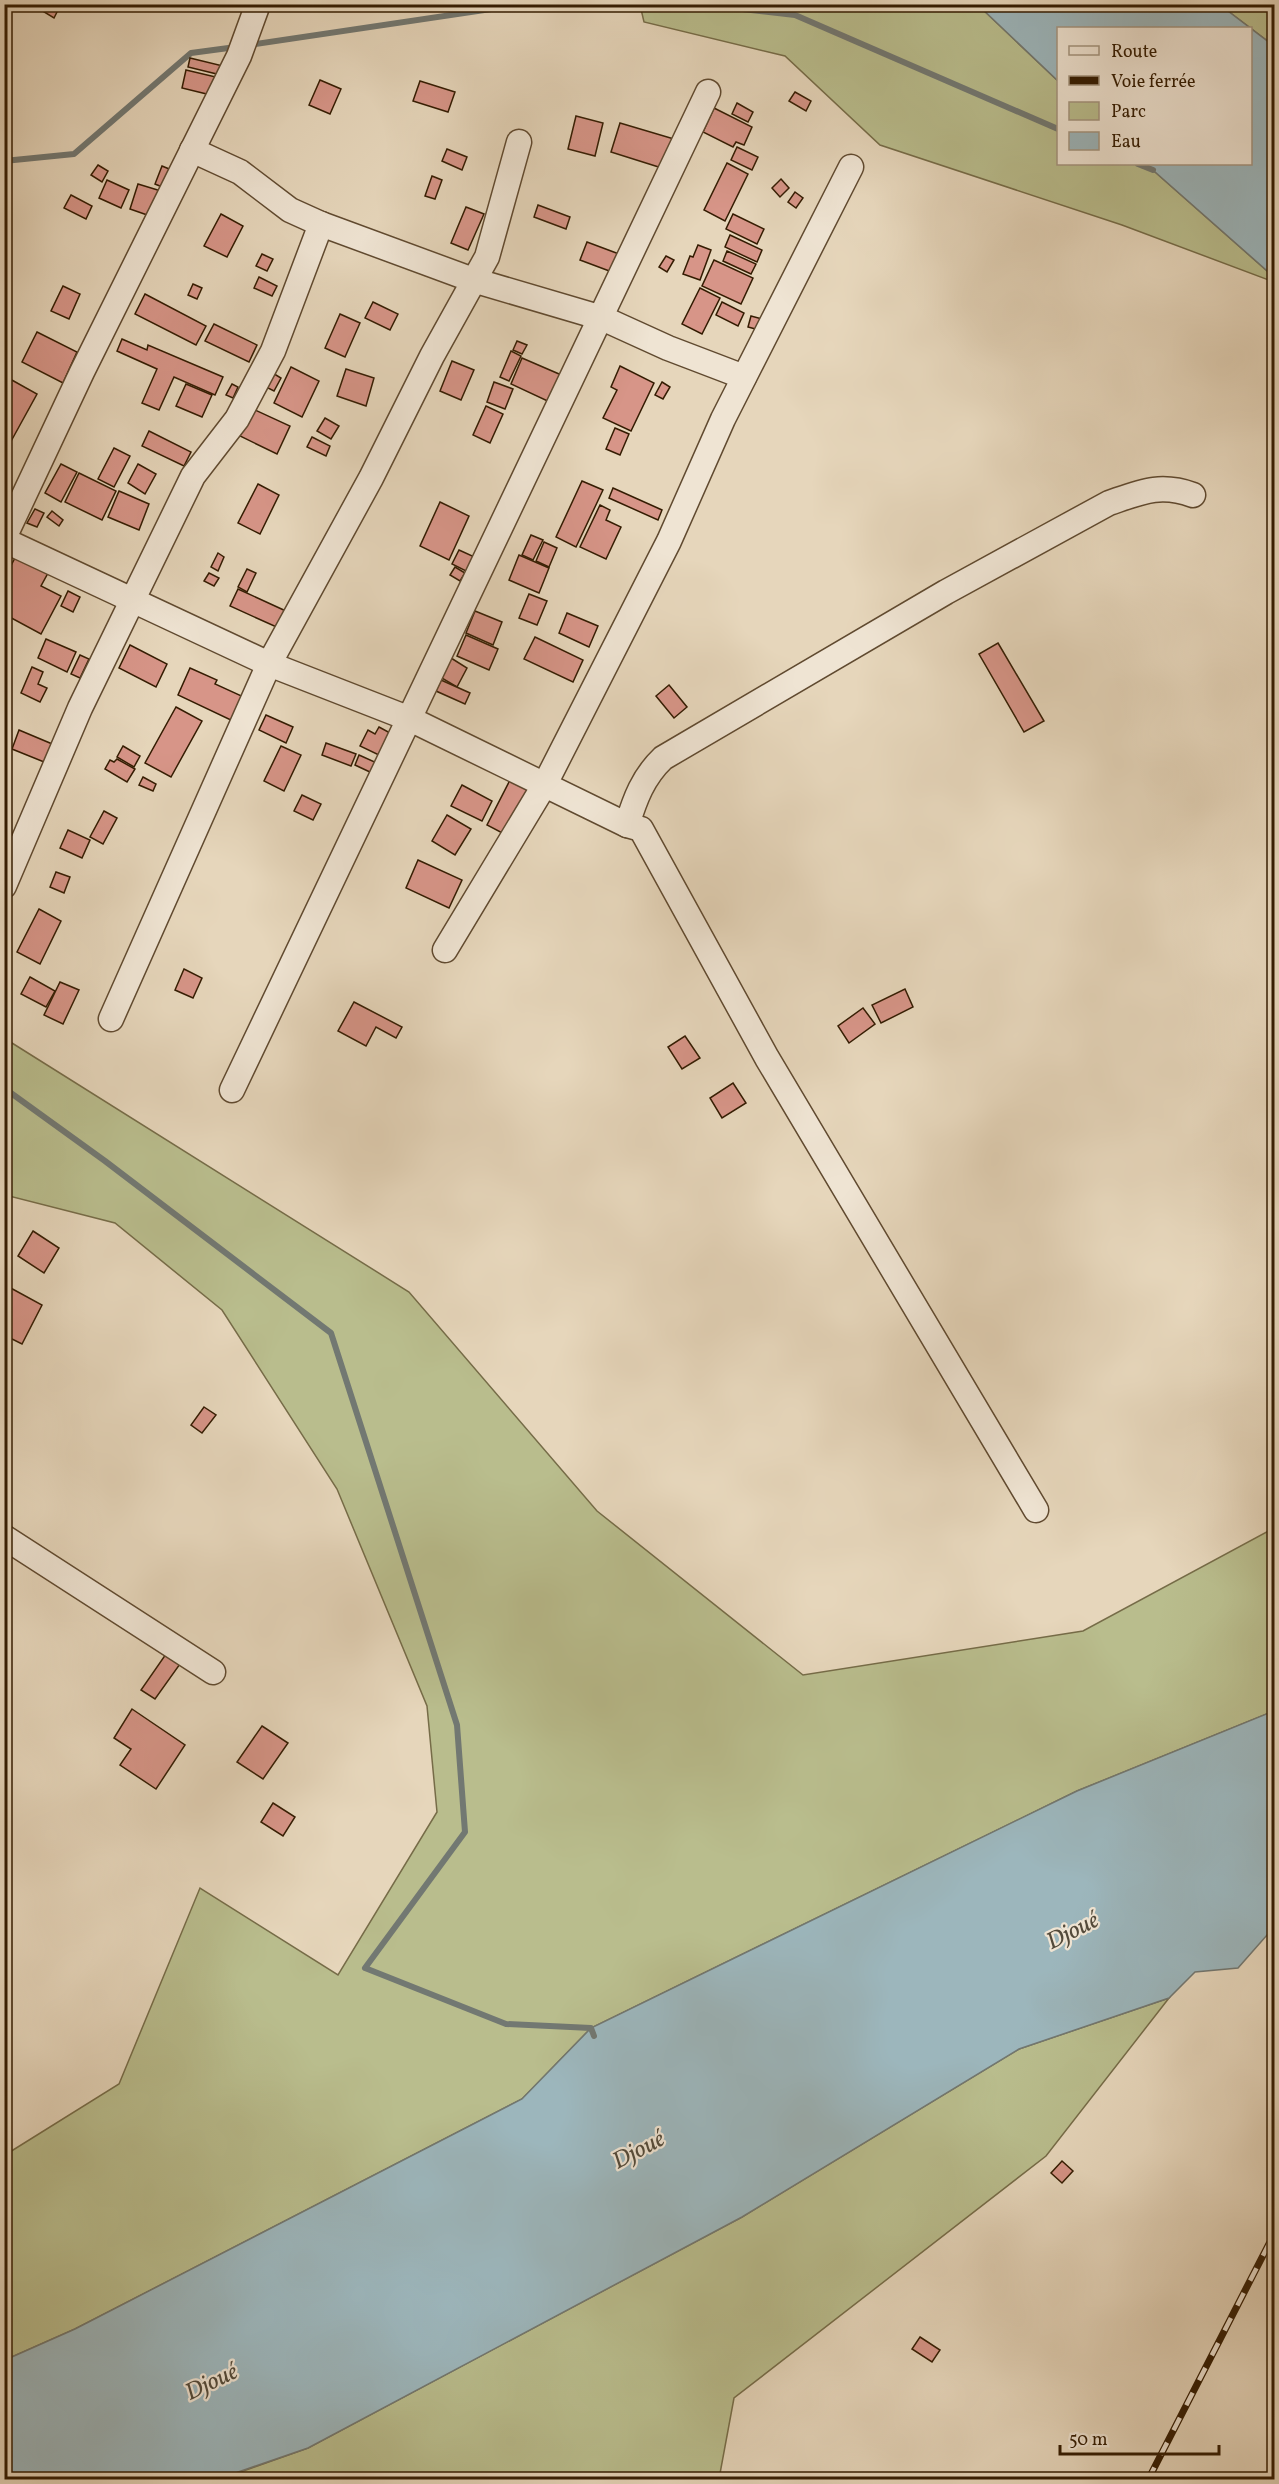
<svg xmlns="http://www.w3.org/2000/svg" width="1279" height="2484" font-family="Vollkorn,serif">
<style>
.green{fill:#b9bd8d;stroke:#766c48;stroke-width:1.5}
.water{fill:#9cb6bc;stroke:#727872;stroke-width:1.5}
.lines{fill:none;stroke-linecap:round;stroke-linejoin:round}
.stream{stroke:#727872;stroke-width:6}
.building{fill:#d79588;stroke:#341c02;stroke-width:1.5}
.street-casing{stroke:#604a30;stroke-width:27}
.street{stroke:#efe4d3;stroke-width:24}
.rail-casing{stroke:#341c02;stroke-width:7}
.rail{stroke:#efe4d3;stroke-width:4.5;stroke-dasharray:14;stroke-linecap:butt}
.labels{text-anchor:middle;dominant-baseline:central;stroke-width:4.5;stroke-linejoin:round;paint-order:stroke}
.water-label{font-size:24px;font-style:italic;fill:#534a3a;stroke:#efe4d3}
</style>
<rect width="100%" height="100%" fill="#e6d6bb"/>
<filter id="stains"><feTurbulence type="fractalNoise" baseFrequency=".00333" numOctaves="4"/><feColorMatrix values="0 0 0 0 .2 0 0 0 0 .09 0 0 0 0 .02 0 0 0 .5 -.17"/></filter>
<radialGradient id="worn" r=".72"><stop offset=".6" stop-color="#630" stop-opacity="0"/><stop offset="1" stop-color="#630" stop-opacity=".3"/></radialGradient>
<g class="green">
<polygon points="640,5 978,5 1058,81 1058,164 1146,164 1274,277 1274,282 1122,225 880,145 785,56 644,22"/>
<polygon points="1220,5 1274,5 1274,46"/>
<polygon points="4,1038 409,1292 597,1511 803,1675 1083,1631 1274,1528 1274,1711 1077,1791 591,2028 522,2099 75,2329 5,2360 5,2155 119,2084 200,1888 338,1975 437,1812 427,1706 337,1489 222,1310 115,1223 5,1195"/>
<polygon points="1169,1998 1046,2156 734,2398 719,2479 218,2480 308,2448 742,2217 1019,2049"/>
</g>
<g class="water">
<polygon points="978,5 1220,5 1274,46 1274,277 1146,164 1250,164 1250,28 1058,28 1058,81"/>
<polygon points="1274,1711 1274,1927 1238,1968 1195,1972 1169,1998 1019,2049 742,2217 308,2448 218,2479 5,2479 5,2360 75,2329 522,2099 591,2028 1077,1791"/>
</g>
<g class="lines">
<g class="stream">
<polyline points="698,4 795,15 1058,129"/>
<polyline points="249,45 525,4"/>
<polyline points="4,161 74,154 191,53 236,47"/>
<polyline points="1138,164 1153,170"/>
<polyline points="4,1088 105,1161 331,1333 457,1725 465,1832 365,1968 506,2024 591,2028 594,2036"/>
</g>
</g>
<g class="building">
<polygon points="31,4 61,4 54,18"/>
<polygon points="190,58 223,66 221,75 188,67"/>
<polygon points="186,70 220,78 215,96 182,88"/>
<polygon points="320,80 341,89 330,114 309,105"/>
<polygon points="420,81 455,92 448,112 413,101"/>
<polygon points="795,92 811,101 806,111 789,101"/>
<polygon points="737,103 753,112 748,122 732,114"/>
<polygon points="714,108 752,127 744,145 736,142 733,147 703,132"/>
<polygon points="576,116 603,123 595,156 568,149"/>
<polygon points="620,123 674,139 665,169 611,152"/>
<polygon points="737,147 758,157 752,170 731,160"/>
<polygon points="447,149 467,157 462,170 442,161"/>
<polygon points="727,163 748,174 725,221 704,210"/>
<polygon points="98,165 108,171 102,182 91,175"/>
<polygon points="162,166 174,171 167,189 155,184"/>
<polygon points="432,176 442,180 435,199 425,196"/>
<polygon points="781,179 789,188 780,197 772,188"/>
<polygon points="107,180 129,190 121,208 99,198"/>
<polygon points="138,184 161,191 153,217 130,209"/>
<polygon points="795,192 803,198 796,208 788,202"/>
<polygon points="71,195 92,206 86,219 64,208"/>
<polygon points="538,205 570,217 566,229 534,217"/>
<polygon points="466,207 484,214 468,250 451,243"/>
<polygon points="221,214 243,226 227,257 204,246"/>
<polygon points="733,214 764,229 757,244 726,229"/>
<polygon points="730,235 762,250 757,262 725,247"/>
<polygon points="587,242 619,254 612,272 580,260"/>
<polygon points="698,245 711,250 700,280 683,274 690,256 693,257"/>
<polygon points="727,251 756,264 751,274 723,261"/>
<polygon points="262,254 273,259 267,271 256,266"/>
<polygon points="666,256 674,260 667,272 659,267"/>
<polygon points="714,260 753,278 741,304 702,286"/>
<polygon points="259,277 277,286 272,296 254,288"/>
<polygon points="193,284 202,288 197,299 188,295"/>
<polygon points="63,286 80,294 69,319 51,311"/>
<polygon points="700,288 720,298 702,334 682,324"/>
<polygon points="145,294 206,326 196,345 135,314"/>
<polygon points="373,302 398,314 390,330 365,318"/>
<polygon points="722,302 744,313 738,326 716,315"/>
<polygon points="340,314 360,323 345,357 325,348"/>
<polygon points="751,316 766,320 763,331 748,327"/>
<polygon points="214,324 257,345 249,362 205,341"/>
<polygon points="37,332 77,352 63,383 22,362"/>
<polygon points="122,339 147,350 148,345 223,377 215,395 174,377 159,410 142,403 157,369 117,351"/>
<polygon points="517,341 527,345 522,354 513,350"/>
<polygon points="511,351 521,356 509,381 500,377"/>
<polygon points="522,358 566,377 554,404 511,384"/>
<polygon points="452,361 474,370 461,400 440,391"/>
<polygon points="620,366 654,383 631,431 603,418 617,390 611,387"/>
<polygon points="291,367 319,381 302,417 274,403"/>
<polygon points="346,369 374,378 366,406 337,396"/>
<polygon points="271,372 281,378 274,391 264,386"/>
<polygon points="10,379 37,394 4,454 4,389"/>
<polygon points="494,382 513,389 505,409 487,402"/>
<polygon points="662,382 670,387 663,399 655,395"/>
<polygon points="186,384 212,395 202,417 176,406"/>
<polygon points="232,384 238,387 233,398 226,395"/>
<polygon points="486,406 503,414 490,443 473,435"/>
<polygon points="253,409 290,426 277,454 240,436"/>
<polygon points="325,418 339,426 331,439 317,431"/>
<polygon points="615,428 629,434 620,455 606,449"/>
<polygon points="149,431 191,452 184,466 142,446"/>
<polygon points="312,437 330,446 326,456 307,447"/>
<polygon points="114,448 130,456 114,487 98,479"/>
<polygon points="61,464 77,472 61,502 45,493"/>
<polygon points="138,464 156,474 145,494 128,483"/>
<polygon points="79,473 116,491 102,520 65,502"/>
<polygon points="582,481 603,490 576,547 556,537"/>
<polygon points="258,484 279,495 260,534 238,523"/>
<polygon points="613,488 662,510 658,520 609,498"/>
<polygon points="119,491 149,504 139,530 108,517"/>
<polygon points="440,502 469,516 449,560 420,546"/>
<polygon points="600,505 610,510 606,520 621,527 606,559 580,547"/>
<polygon points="35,509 44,513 37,527 27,523"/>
<polygon points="52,511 63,520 59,526 47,517"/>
<polygon points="531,535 543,540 533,560 522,555"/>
<polygon points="544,542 557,548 549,567 536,561"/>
<polygon points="459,550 479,559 472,574 452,564"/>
<polygon points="218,553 224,557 218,571 211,567"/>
<polygon points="519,555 549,568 539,593 509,580"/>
<polygon points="16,556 48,573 41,586 61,596 41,634 4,614 4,579"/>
<polygon points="455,567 465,573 460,581 450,575"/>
<polygon points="247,569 256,573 247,592 238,587"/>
<polygon points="209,573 219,578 214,586 204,581"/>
<polygon points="238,589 288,612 281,629 230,606"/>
<polygon points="68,591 80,597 73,612 61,606"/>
<polygon points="529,594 547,601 537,625 519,618"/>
<polygon points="475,611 502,622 493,645 466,633"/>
<polygon points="567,613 598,626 589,647 559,633"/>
<polygon points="466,635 498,649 489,670 457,656"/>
<polygon points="535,637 583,660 573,682 524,659"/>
<polygon points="46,639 76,652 67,672 38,658"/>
<polygon points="998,643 1044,721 1024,732 979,654"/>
<polygon points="130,645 167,664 156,687 119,668"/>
<polygon points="80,655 89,659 80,678 71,674"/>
<polygon points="451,658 467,668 457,687 440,677"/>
<polygon points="32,667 43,672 38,684 47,688 40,702 21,693"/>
<polygon points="190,668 217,680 215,684 246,698 235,722 178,695"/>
<polygon points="441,680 470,693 465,704 436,691"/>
<polygon points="669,685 687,707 674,718 656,696"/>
<polygon points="176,707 202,721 171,777 145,763"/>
<polygon points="266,715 293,727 286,743 259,730"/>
<polygon points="379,727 392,734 381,756 360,746 368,730 375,734"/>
<polygon points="19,730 57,746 49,764 12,749"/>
<polygon points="326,743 356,754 351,766 322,755"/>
<polygon points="123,746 140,756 134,767 117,757"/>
<polygon points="281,746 301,755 284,791 264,781"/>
<polygon points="359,755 377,763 372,773 355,765"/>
<polygon points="117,759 135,769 127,782 105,769 110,760 114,762"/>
<polygon points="143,777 156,784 153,791 139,785"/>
<polygon points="510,780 532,792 508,836 487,825"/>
<polygon points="462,785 492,801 482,821 451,806"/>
<polygon points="302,795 321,804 313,820 294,811"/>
<polygon points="104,811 117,818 103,844 90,837"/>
<polygon points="447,815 471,829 455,855 432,841"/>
<polygon points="68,830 90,840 82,858 60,848"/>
<polygon points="418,860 462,880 449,908 406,888"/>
<polygon points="56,872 70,877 64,893 50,887"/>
<polygon points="39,909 61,921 40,964 17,952"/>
<polygon points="184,969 202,978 193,998 175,990"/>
<polygon points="30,977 55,991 46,1007 21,994"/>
<polygon points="60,982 79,990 63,1024 44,1015"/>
<polygon points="905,989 913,1007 881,1023 872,1005"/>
<polygon points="354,1002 402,1027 396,1038 376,1027 366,1046 338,1031"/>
<polygon points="863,1008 875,1024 849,1043 838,1026"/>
<polygon points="685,1036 700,1058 682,1069 668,1047"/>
<polygon points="733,1083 746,1103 722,1118 710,1098"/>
<polygon points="33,1231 59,1248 44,1273 18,1256"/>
<polygon points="7,1286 42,1305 22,1344 4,1335"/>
<polygon points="204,1407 216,1415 202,1433 191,1425"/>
<polygon points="166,1654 180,1664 155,1699 141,1690"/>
<polygon points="132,1709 185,1745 156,1789 120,1765 131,1749 114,1738"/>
<polygon points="262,1726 288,1743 263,1779 237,1762"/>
<polygon points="273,1803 295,1817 283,1836 261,1822"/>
<polygon points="1062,2161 1073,2171 1062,2183 1051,2173"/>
<polygon points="920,2337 940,2350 932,2362 912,2349"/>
</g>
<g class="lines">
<g class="street-casing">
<g id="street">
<polyline points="192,150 240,172 290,210 321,224 473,280 602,318 668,348 744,377"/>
<polyline points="4,538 82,372 239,56 258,4"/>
<polyline points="4,540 269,664 410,719 627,825 641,829 767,1058 1036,1510"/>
<path d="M627,825C635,799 643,777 663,758L946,592L1109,503C1141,492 1160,483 1193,495"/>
<polyline points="4,886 80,708 193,476 237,419 273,351 321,224"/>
<polyline points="445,950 545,784 669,541 723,419 851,167"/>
<polyline points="111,1019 269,664 371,478 432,356 487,257 519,142"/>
<polyline points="232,1090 708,92"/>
<polyline points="4,1537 213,1672"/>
</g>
</g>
<use href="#street" class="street"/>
<g class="rail-casing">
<polyline id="rail" points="1148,2480 1274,2234"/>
</g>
<use href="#rail" class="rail"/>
</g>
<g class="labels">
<g class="water-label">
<text transform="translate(1073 1932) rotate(-27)">Djoué</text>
<text transform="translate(639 2151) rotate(-28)">Djoué</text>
<text transform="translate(212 2383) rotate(-26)">Djoué</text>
</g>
</g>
<rect width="1279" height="2484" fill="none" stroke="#e6d6bb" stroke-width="24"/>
<rect x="6" y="6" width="1267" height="2472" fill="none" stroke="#341c02" stroke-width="3"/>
<rect x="12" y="12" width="1255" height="2460" fill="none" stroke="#341c02" stroke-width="1.5"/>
<rect x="1057" y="27" width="195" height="138" fill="#efe4d3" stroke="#a4947f" stroke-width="1.5"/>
<rect x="1069" y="46" width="30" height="9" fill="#efe4d3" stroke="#a4947f" stroke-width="1.5"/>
<text x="1111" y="57" font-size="18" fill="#341c02">Route</text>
<rect x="1069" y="76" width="30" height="9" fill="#341c02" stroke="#a4947f" stroke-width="1.5"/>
<text x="1111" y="87" font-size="18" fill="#341c02">Voie ferrée</text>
<rect x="1069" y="102" width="30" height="18" fill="#b9bd8d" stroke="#a4947f" stroke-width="1.5"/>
<text x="1111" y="117" font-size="18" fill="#341c02">Parc</text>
<rect x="1069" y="132" width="30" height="18" fill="#9cb6bc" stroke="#a4947f" stroke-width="1.5"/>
<text x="1111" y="147" font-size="18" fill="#341c02">Eau</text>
<path d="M1060 2445v9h159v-9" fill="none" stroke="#341c02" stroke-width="3"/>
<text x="1069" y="2445" font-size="18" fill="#341c02" stroke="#efe4d3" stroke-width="4.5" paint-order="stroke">50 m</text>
<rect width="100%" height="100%" filter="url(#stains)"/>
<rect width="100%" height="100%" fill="url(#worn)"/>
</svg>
